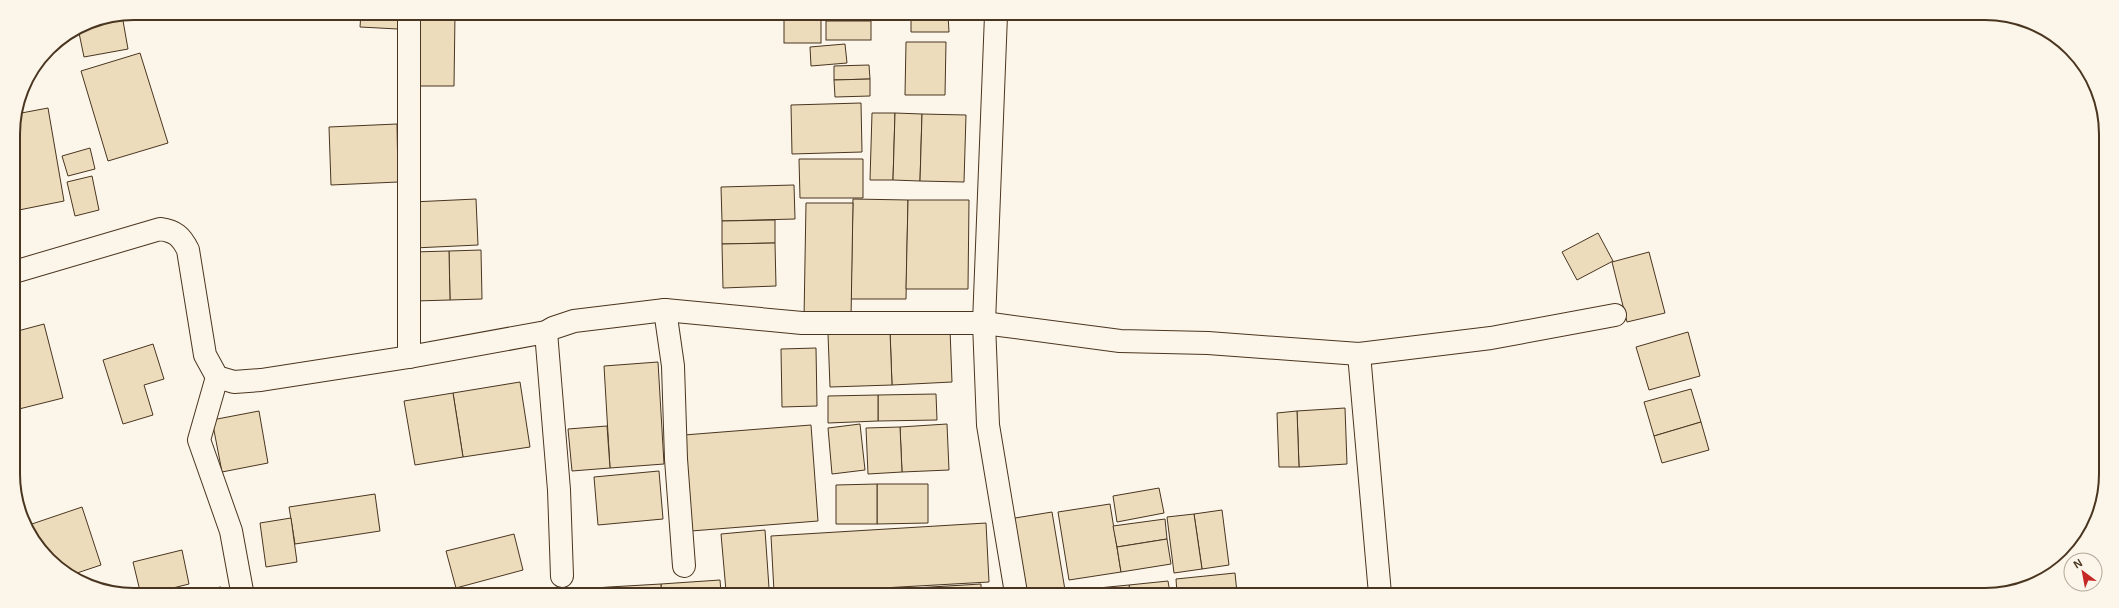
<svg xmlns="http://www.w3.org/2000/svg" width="2119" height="608" font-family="Helvetica,sans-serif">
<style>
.building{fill:#ecdcbc;stroke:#4a3520}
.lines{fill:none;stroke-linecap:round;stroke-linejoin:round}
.minor-casing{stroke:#4a3520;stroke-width:24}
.minor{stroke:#fbf6e9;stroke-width:22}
.rim{fill:none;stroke:#4a3520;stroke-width:2}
</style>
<rect width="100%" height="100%" fill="#fbf6e9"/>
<g class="building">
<polygon points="361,13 399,14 398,29 360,27"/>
<polygon points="412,14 455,14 454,86 411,86"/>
<rect x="784" y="14" width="37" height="29"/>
<polygon points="821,14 868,15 868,16 821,16"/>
<polygon points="122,15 128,49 84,57 78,28 88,22"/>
<polygon points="911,15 948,15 949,32 911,32"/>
<rect x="826" y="21" width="45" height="19"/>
<polygon points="906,42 946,42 945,95 905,95"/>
<polygon points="845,44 847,63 811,66 810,47"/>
<polygon points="140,53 168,143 108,161 81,71"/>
<polygon points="869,65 870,79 834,80 834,66"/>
<polygon points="870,79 870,96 835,97 834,80"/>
<polygon points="861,103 862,152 792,154 791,105"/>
<polygon points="48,108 64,201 14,211 13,126 16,114"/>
<polygon points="872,113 895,113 893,180 870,180"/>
<polygon points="895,113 922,114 920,181 893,180"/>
<polygon points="922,114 966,115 964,182 920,181"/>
<polygon points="397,124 398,182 331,185 329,127"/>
<polygon points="90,148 95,169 68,176 62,156"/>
<polygon points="799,159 863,159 863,198 800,198"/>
<polygon points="92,176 99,210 75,216 67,182"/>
<polygon points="794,185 795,219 722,221 721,187"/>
<polygon points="476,199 478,245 414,248 412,202"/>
<polygon points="853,199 908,200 906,299 851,299"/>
<polygon points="908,200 969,200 968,289 906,289"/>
<polygon points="806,203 853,203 851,319 804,319"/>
<polygon points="775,220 775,243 722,244 722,221"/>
<polygon points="1598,233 1613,261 1577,280 1562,252"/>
<polygon points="775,243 776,286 723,288 722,244"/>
<polygon points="481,250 482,299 450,300 449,251"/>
<polygon points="449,251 450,300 415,301 413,252"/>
<polygon points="1649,252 1665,313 1627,322 1612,262"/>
<polygon points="44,324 63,398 15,410 14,332"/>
<polygon points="950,329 952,382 892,385 890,331"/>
<polygon points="890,331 892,385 830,387 828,334"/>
<polygon points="1688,332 1700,376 1649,390 1636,347"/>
<polygon points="153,344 164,379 144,385 153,415 123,424 103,360"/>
<polygon points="816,348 817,406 782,407 781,349"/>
<polygon points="658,362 664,464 610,468 604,366"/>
<polygon points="520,382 530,447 463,457 453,393"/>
<polygon points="1691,389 1701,422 1654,436 1644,402"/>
<polygon points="453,393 463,457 415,465 404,401"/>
<polygon points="936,394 937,420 878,421 878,395"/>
<polygon points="878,395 878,421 828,423 828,396"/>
<polygon points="1345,408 1347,464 1299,467 1297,411"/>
<polygon points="259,411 268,463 222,472 212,420"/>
<polygon points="1297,411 1299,467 1279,467 1277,413"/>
<polygon points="1701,422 1709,450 1662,463 1654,436"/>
<polygon points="860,424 865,470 832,474 828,428"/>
<polygon points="947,424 949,470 902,472 900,427"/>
<polygon points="811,425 818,521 691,531 684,435"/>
<polygon points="607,426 610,468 572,471 568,429"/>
<polygon points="900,427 902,472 868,474 866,428"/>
<polygon points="659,471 663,519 598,525 594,477"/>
<polygon points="877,484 928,484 928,523 877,524"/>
<polygon points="877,484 877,524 836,524 836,485"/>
<polygon points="1159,488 1164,513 1117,522 1113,496"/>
<polygon points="375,494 380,531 295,544 289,507"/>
<polygon points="1110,504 1121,572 1069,580 1058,512"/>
<polygon points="82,507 101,565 74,574 48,560 26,526"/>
<polygon points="1222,510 1229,565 1202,569 1194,514"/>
<polygon points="1052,512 1065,590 1051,593 1021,593 1009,519"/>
<polygon points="1194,514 1202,569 1174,573 1167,517"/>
<polygon points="291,518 297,562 266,567 260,523"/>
<polygon points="1165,519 1167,539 1117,547 1113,526"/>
<polygon points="986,523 989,582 811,592 774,592 771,536"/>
<polygon points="765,530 769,588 726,591 721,534"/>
<polygon points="514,534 523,570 456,588 446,551"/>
<polygon points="1167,539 1171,564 1121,572 1117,547"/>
<polygon points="182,550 189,584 161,591 140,591 133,562"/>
<polygon points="1235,573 1237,593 1177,593 1176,579"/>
<polygon points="720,580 721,592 661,592 661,584"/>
<polygon points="1168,581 1170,593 1130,593 1129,585"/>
<polygon points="661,584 661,592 610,592 609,587"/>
<polygon points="981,584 981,593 848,592"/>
<polygon points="1129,585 1130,593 1088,593 1088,589"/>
<polygon points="221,587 221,591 197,591"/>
<polygon points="609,587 610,592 566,592 566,590"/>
</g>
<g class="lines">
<g class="minor-casing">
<g id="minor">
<polyline points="409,14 409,357"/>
<polyline points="996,15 984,323 988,425 1016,593"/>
<path d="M14,272L160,229C175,231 181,236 188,250L205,355L217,377L234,382L261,380L409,357L546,332L553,328L574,321L665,310L802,323H984L1120,341L1208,343L1359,354L1491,338L1615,315"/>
<polyline points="665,310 673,366 676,459 684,566"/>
<polyline points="546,332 559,490 562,576"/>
<polyline points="1359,354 1380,594"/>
<polyline points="217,377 199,440 231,531 242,591"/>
</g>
</g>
<use href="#minor" class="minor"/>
</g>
<path d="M0 0H2119V608H0ZM134 20H1985A114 114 0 0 1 2099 134V474A114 114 0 0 1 1985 588H134A114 114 0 0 1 20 474V134A114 114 0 0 1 134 20Z" fill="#fbf6e9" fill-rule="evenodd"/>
<path class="rim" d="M134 20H1985A114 114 0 0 1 2099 134V474A114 114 0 0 1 1985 588H134A114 114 0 0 1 20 474V134A114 114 0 0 1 134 20Z"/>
<g transform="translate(2083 572) rotate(328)"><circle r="19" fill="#fbf6e9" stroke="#b4a999"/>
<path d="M0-3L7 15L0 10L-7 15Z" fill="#c62828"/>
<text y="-6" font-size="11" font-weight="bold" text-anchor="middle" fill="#4a3520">N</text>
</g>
</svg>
